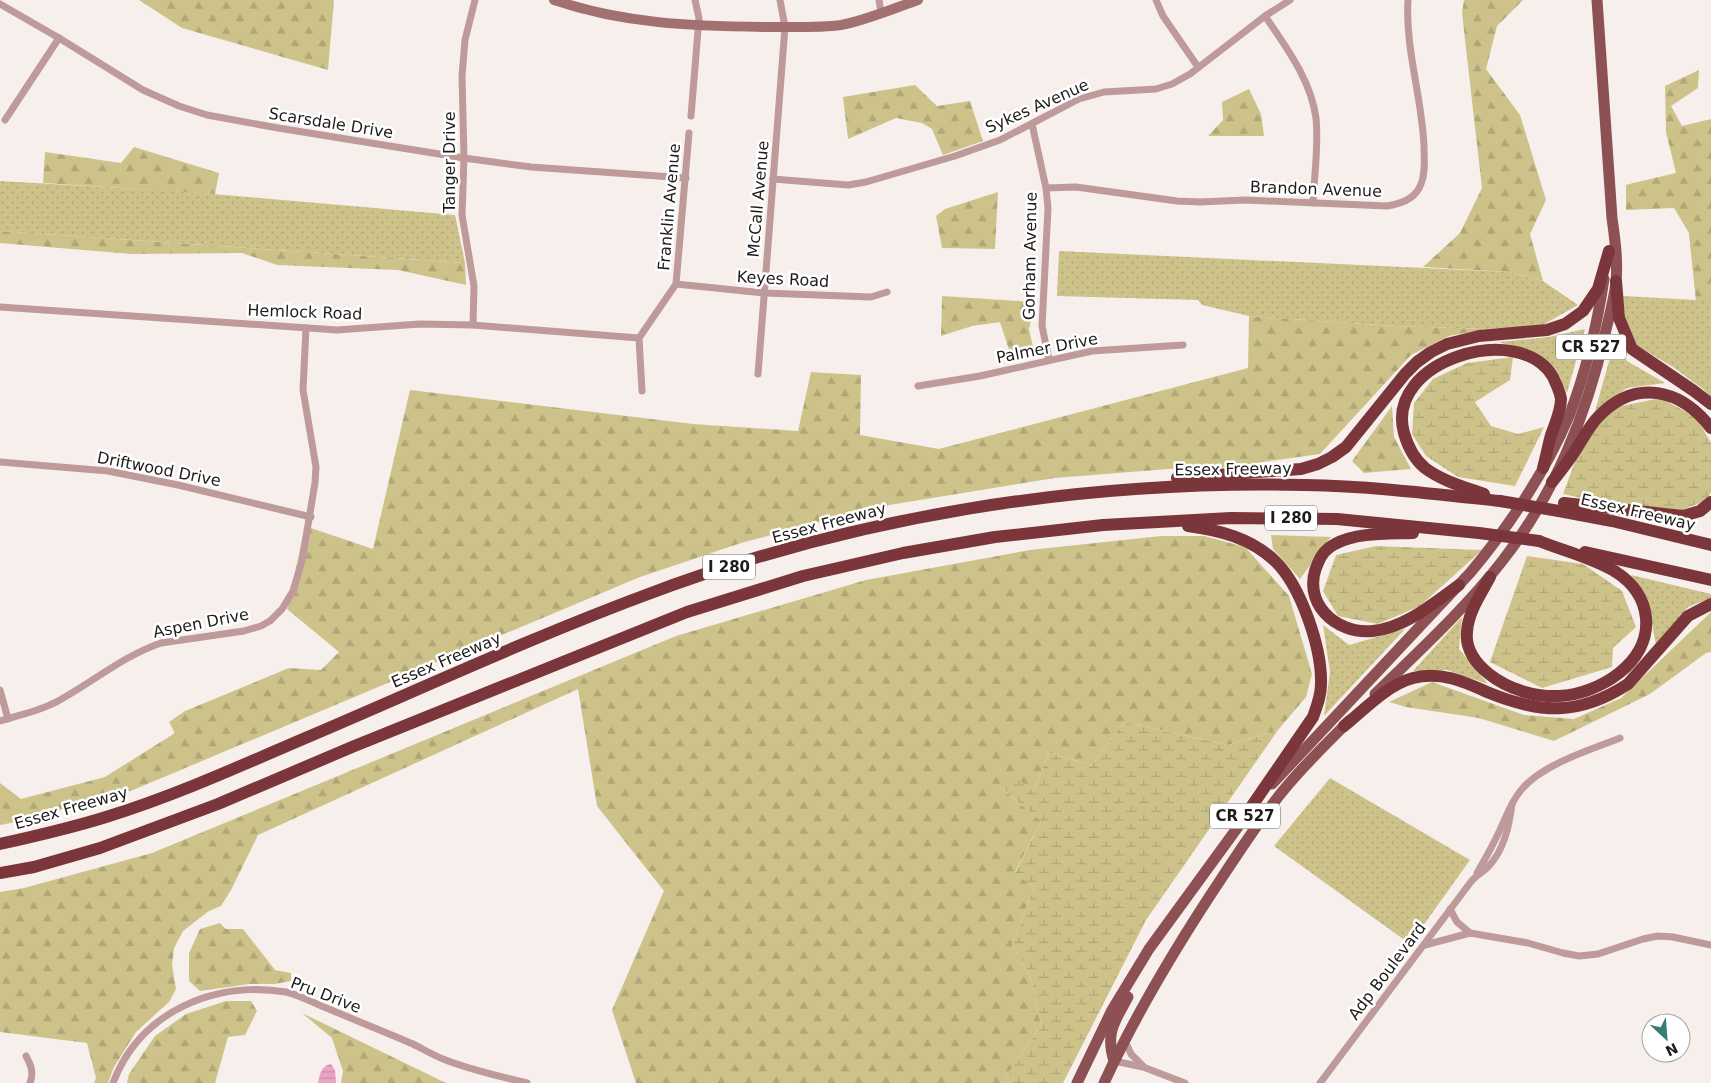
<svg xmlns="http://www.w3.org/2000/svg" width="1711" height="1083" font-family="'DejaVu Sans',sans-serif">
<style>
.green{fill:url(#green-dots)}
.forest{fill:url(#forest-firs)}
.wetland{fill:url(#wetland-marsh)}
.water{fill:url(#water-rules)}
.lines{fill:none;stroke-linecap:round;stroke-linejoin:round}
.street{stroke:#be9a9a;stroke-width:7}
.secondary{stroke:#a37071;stroke-width:10}
.primary{stroke:#8e5153;stroke-width:11}
.highway{stroke:#7b363b;stroke-width:12}
.highway-bridge{stroke:#7b363b;stroke-width:12}
.labels{text-anchor:middle;dominant-baseline:central;stroke-width:5;stroke-linejoin:round;paint-order:stroke}
.shield{fill:#fff;stroke:#62605f;stroke-width:1}
.shield-label{font-size:15px;font-weight:bold;fill:#1f1c1b}
.street-label{font-size:16px;fill:#1f1c1b;stroke:#fff}
</style>
<defs>
<pattern id="green-dots" width="8" height="8" patternUnits="userSpaceOnUse" patternTransform="scale(1.25)"><rect width="8" height="8" fill="#cdc38a"/><path d="M2 2h.1M6 6h.1" fill="none" stroke="#b0a776" stroke-width="1.8" stroke-linecap="round"/></pattern>
<pattern id="forest-firs" width="22" height="20" patternUnits="userSpaceOnUse" patternTransform="scale(1.25)"><rect width="22" height="20" fill="#cdc38a"/><path d="M5 1l3.5 6h-7zM16 11l3.5 6h-7z" fill="#b0a776"/></pattern>
<pattern id="wetland-marsh" width="20" height="14" patternUnits="userSpaceOnUse" patternTransform="scale(1.25)"><rect width="20" height="14" fill="#cdc38a"/><path d="M1 5h8M5 5V1M11 12h8M15 12V8" fill="none" stroke="#b0a776"/></pattern>
<pattern id="water-rules" width="6" height="5" patternUnits="userSpaceOnUse" patternTransform="scale(1.25)"><rect width="6" height="5" fill="#eca3c5"/><path d="M0 2.5h6" fill="none" stroke="#ca8ca9"/></pattern>
</defs>
<rect width="100%" height="100%" fill="#f7efec"/>
<g class="green">
<polygon points="1711,165 1711,397 1703,389 1673,367 1634,344 1626,328 1623,296 1696,300 1689,233 1675,207 1626,185"/>
<polygon points="0,181 190,192 455,215 465,263 0,231"/>
<polygon points="1059,251 1509,272 1543,281 1578,305 1541,326 1486,329 1394,326 1249,316 1202,305 1198,300 1057,296"/>
<polygon points="1585,329 1567,393 1557,371 1540,355 1499,342 1549,337"/>
<polygon points="1615,340 1627,361 1665,383 1627,388 1595,411"/>
<polygon points="1631,575 1711,594 1711,598 1688,607 1656,645 1647,597"/>
<polygon points="1462,617 1459,649 1488,684 1447,670 1413,671"/>
<polygon points="1323,625 1349,645 1405,629 1324,716 1330,672"/>
<polygon points="1330,778 1470,860 1410,944 1274,846"/>
</g>
<g class="forest">
<polygon points="139,0 334,0 328,70 182,28"/>
<polygon points="1464,0 1523,0 1497,26 1486,69 1520,115 1546,200 1530,234 1543,281 1509,272 1423,267 1460,233 1482,188 1462,13"/>
<polygon points="1699,70 1698,88 1671,106 1682,126 1711,119 1711,302 1696,300 1689,233 1674,208 1626,210 1626,185 1676,173 1666,132 1665,86"/>
<polygon points="915,85 937,106 970,101 983,141 943,155 932,129 922,123 896,118 848,139 843,97"/>
<polygon points="1249,89 1261,114 1264,136 1208,136 1223,120 1222,102"/>
<polygon points="134,147 219,173 215,194 43,183 45,152 121,163"/>
<polygon points="998,192 995,249 942,248 936,216 945,209"/>
<polygon points="0,231 465,263 466,285 398,270 277,265 242,253 131,254 0,243"/>
<polygon points="942,296 1035,302 1029,329 1035,356 1013,362 1000,322 972,326 941,336"/>
<polygon points="1249,316 1394,326 1486,329 1449,336 1411,355 1320,454 1220,468 1193,467 1055,478 877,507 741,543 640,577 133,790 16,822 0,825 0,783 21,799 105,777 175,733 169,722 185,711 289,668 321,670 339,652 287,609 305,526 373,549 410,390 693,424 798,431 811,372 861,375 860,435 939,449 1248,368"/>
<polygon points="1392,406 1394,437 1411,469 1364,473 1352,461"/>
<polygon points="1271,535 1331,537 1300,579 1273,549"/>
<polygon points="1161,536 1204,536 1245,547 1289,596 1312,674 1306,697 1278,730 1228,745 1124,722 1092,765 1049,753 1033,791 1000,787 1041,821 1015,872 1034,888 1012,944 1031,979 1041,1025 1010,1071 1005,1083 636,1083 612,1010 664,891 597,806 578,689 258,835 231,890 221,906 209,911 183,931 174,948 172,965 176,989 169,1002 136,1032 114,1067 108,1083 94,1083 96,1078 87,1043 0,1032 0,892 24,888 152,853 676,636 866,580 1030,550"/>
<polygon points="1711,612 1711,652 1706,653 1650,694 1554,741 1479,718 1406,707 1389,702 1432,682 1524,715 1574,719 1621,698"/>
<polygon points="220,923 226,929 243,929 275,970 291,973 291,981 274,984 249,984 200,991 189,981 189,953 200,929"/>
<polygon points="226,1001 251,1001 257,1011 245,1035 228,1037 215,1083 127,1083 129,1074 155,1036 186,1014"/>
<polygon points="302,1013 446,1083 341,1083 343,1071 332,1038"/>
</g>
<g class="wetland">
<polygon points="1513,357 1510,380 1475,402 1491,426 1518,434 1544,427 1515,486 1458,477 1426,456 1412,434 1414,403 1433,379 1467,363"/>
<polygon points="1661,398 1697,418 1711,443 1711,492 1707,500 1682,510 1608,504 1563,494 1577,456 1603,419 1616,407"/>
<polygon points="1376,546 1482,550 1420,606 1378,624 1338,616 1323,591 1336,555"/>
<polygon points="1527,556 1583,564 1622,591 1636,627 1613,648 1612,667 1542,688 1490,662"/>
<polygon points="1124,722 1228,745 1278,730 1146,920 1063,1083 1005,1083 1010,1071 1041,1025 1031,979 1012,944 1034,888 1015,873 1041,821 999,786 1018,779 1033,791 1049,753 1092,765"/>
</g>
<path class="water" d="M331,1064L335,1070L336,1083H318C320,1074 321,1066 331,1064Z"/>
<g class="lines">
<g class="street">
<polyline points="879,0 881,12"/>
<polyline points="1156,0 1163,16 1198,67"/>
<polyline points="0,4 59,38 143,90 179,106 207,115 278,128 464,158 531,167 686,178"/>
<path d="M1265,16C1286,47 1311,80 1316,118C1319,146 1314,176 1313,203"/>
<polyline points="691,116 699,18 695,0"/>
<polyline points="5,120 59,38"/>
<polyline points="1032,124 1046,188 1048,208 1042,326 1049,360"/>
<polyline points="773,179 848,185 866,182 955,156 1000,140 1079,99 1104,92 1156,89 1172,84 1190,74 1265,16 1290,0"/>
<path d="M1046,188L1076,187L1177,201L1200,202L1245,200L1387,206C1401,204 1416,198 1421,184C1426,172 1424,158 1424,146C1422,97 1405,49 1408,0"/>
<polyline points="676,284 764,293 871,297 887,292"/>
<polyline points="0,307 337,330 420,324 473,325 639,338"/>
<polyline points="473,325 474,286 462,215 464,158 462,76 465,40 475,0"/>
<polyline points="758,374 785,27 780,0"/>
<polyline points="918,386 980,376 1092,351 1183,345"/>
<polyline points="642,391 639,338 676,284 689,133"/>
<polyline points="0,462 108,471 178,485 311,517"/>
<polyline points="0,690 8,719"/>
<path d="M0,721C19,715 40,711 58,701C93,682 123,656 161,643L244,631L261,626L270,621L282,609L293,591L302,561L315,483L316,467L303,390L306,328"/>
<path d="M1477,873C1484,861 1491,849 1497,836C1505,821 1510,802 1522,789C1543,764 1590,750 1620,738"/>
<polyline points="1450,909 1457,922 1470,933"/>
<polyline points="1425,945 1470,933 1528,943 1563,953 1579,956 1598,954 1643,939 1658,936 1673,937 1711,945"/>
<polyline points="1125,1041 1131,1054 1143,1066"/>
<path d="M26,1056C31,1065 34,1073 30,1083"/>
<polyline points="1114,1061 1143,1067 1185,1083"/>
<path d="M113,1083C140,1012 214,980 286,992C300,995 315,1004 329,1009C357,1021 385,1032 413,1044C423,1049 433,1055 443,1059C470,1070 499,1076 527,1083"/>
<path d="M1320,1083L1470,883C1475,876 1482,873 1488,867C1504,850 1509,827 1512,804"/>
</g>
<path class="secondary" d="M554,0C625,24 691,26 765,27C787,27 820,28 841,25C864,21 895,8 918,0"/>
<g class="primary">
<path d="M1375,694C1419,651 1465,609 1503,560C1554,495 1587,414 1605,334C1609,317 1614,300 1616,282C1618,261 1615,239 1612,218L1597,0"/>
<path d="M1272,784L1470,573C1508,528 1546,471 1569,416C1586,372 1597,326 1604,279"/>
<path d="M1114,1061C1105,1033 1115,1021 1128,997"/>
<polyline points="1077,1083 1112,1010 1149,949 1251,809"/>
<path d="M1104,1083C1137,1011 1179,942 1223,876C1242,847 1261,818 1282,792C1303,766 1327,743 1350,720"/>
</g>
<g class="highway">
<polyline points="1616,281 1619,318 1632,349 1694,391 1711,404"/>
<polyline points="1177,478 1301,469 1318,464 1332,457 1346,447 1405,374 1417,362 1431,352 1447,344 1479,336 1547,330 1565,324 1583,311 1598,289 1609,251"/>
<path d="M1552,482C1560,472 1568,462 1575,451C1583,439 1589,426 1599,416C1636,378 1681,389 1711,428"/>
<path d="M1484,494C1465,487 1442,481 1425,468C1414,459 1408,447 1404,433C1384,360 1520,320 1553,377C1556,384 1560,391 1561,399C1561,411 1555,424 1551,435C1548,446 1546,457 1543,468"/>
<polyline points="1564,503 1683,516 1700,511 1711,502"/>
<polyline points="1559,511 1612,521 1711,545"/>
<path d="M1188,526C1219,530 1251,538 1275,561C1301,586 1322,648 1321,684C1321,696 1317,706 1313,717L1245,816"/>
<path d="M1413,533C1389,534 1357,532 1335,544C1327,548 1321,555 1318,563C1300,601 1335,635 1373,631C1405,628 1434,603 1459,585"/>
<polyline points="1585,552 1711,580"/>
<path d="M1490,577C1481,594 1468,612 1467,632C1465,649 1476,664 1489,674C1508,689 1534,697 1559,696C1599,694 1650,663 1646,618C1644,598 1633,583 1616,572C1593,558 1564,551 1539,541"/>
<path d="M1344,726C1365,709 1387,685 1413,678C1440,671 1463,681 1487,692C1540,714 1579,716 1628,684L1688,616L1711,604"/>
<path d="M0,844C36,836 71,828 106,817C174,796 238,767 303,739C416,691 528,639 643,596C854,516 1080,480 1305,485C1370,486 1435,494 1500,501"/>
<polyline points="0,873 34,867 100,848 218,804 352,747 687,612 803,576 903,553 995,537 1103,525 1231,518 1337,519 1479,533"/>
</g>
<g class="highway-bridge">
<polyline points="1500,501 1559,511"/>
<polyline points="1479,533 1539,541"/>
</g>
</g>
<g class="labels">
<g class="shield">
<rect x="1556" y="334.5" width="70" height="25" rx="4"/>
<rect x="1265" y="505.5" width="52" height="25" rx="4"/>
<rect x="703" y="554.5" width="52" height="25" rx="4"/>
<rect x="1210" y="803.5" width="70" height="25" rx="4"/>
</g>
<g class="shield-label">
<text x="1591" y="347">CR 527</text>
<text x="1291" y="518">I 280</text>
<text x="729" y="567">I 280</text>
<text x="1245" y="816">CR 527</text>
</g>
<g class="street-label">
<text transform="translate(1037 106) rotate(-24)">Sykes Avenue</text>
<text transform="translate(331 123) rotate(9)">Scarsdale Drive</text>
<text transform="translate(449 162) rotate(-90)">Tanger Drive</text>
<text transform="translate(1316 189) rotate(2)">Brandon Avenue</text>
<text transform="translate(758 199) rotate(-85)">McCall Avenue</text>
<text transform="translate(669 207) rotate(-85)">Franklin Avenue</text>
<text transform="translate(1030 256) rotate(-89)">Gorham Avenue</text>
<text transform="translate(783 279) rotate(3)">Keyes Road</text>
<text transform="translate(305 312) rotate(2)">Hemlock Road</text>
<text transform="translate(1047 348) rotate(-11)">Palmer Drive</text>
<text transform="translate(159 469) rotate(11)">Driftwood Drive</text>
<text transform="translate(1233 469) rotate(-1)">Essex Freeway</text>
<text transform="translate(1638 512) rotate(13)">Essex Freeway</text>
<text transform="translate(829 523) rotate(-15)">Essex Freeway</text>
<text transform="translate(201 623) rotate(-11)">Aspen Drive</text>
<text transform="translate(446 660) rotate(-23)">Essex Freeway</text>
<text transform="translate(71 808) rotate(-16)">Essex Freeway</text>
<text transform="translate(1387 971) rotate(-53)">Adp Boulevard</text>
<text transform="translate(326 995) rotate(21)">Pru Drive</text>
</g>
</g>
<g transform="translate(1666 1038) rotate(154)"><circle r="24" fill="#ffffff" stroke="#a5a4a4"/>
<path d="M0-4L9 19L0 12L-9 19Z" fill="#397e73"/>
<text y="-8" font-size="14" font-weight="bold" text-anchor="middle" fill="#1f1c1b">N</text>
</g>
</svg>
